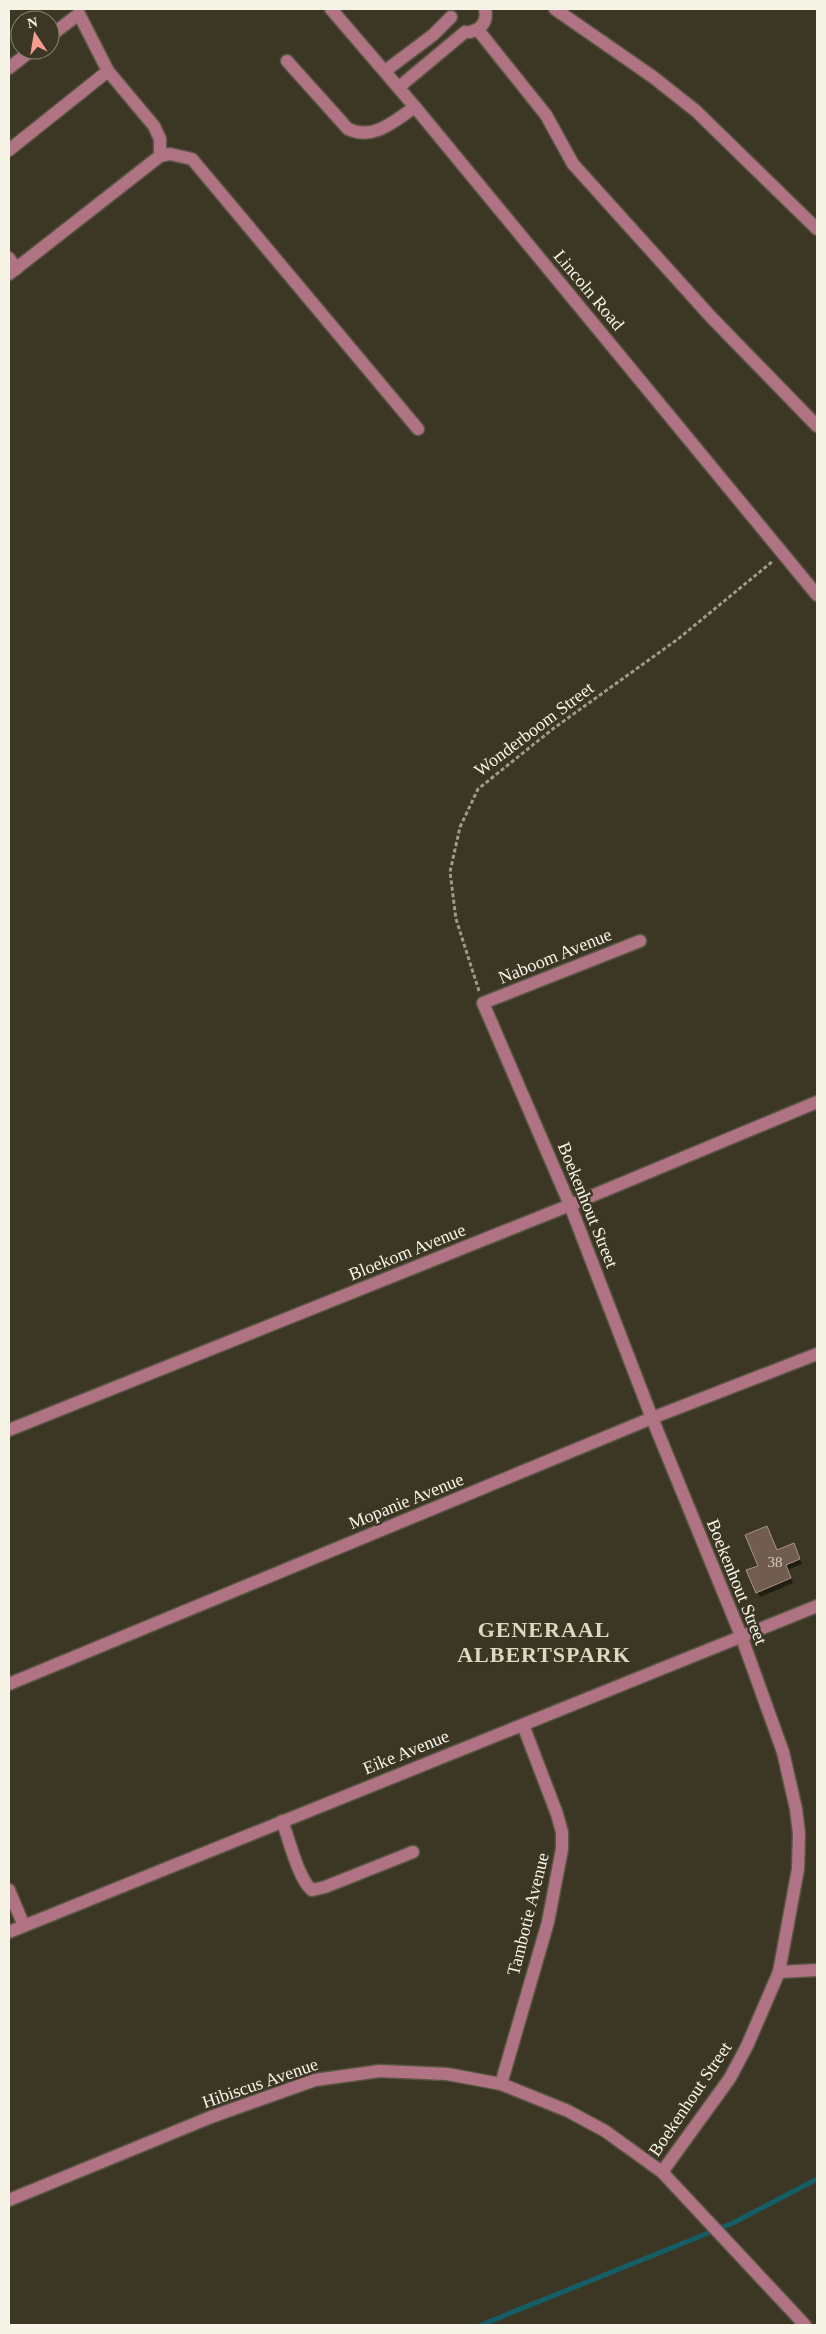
<svg xmlns="http://www.w3.org/2000/svg" width="826" height="2334" font-family="Georgia,serif">
<style>
.shadow{fill:#0007}
.lines{fill:none;stroke-linecap:round;stroke-linejoin:round}
.stream{stroke:#155e66;stroke-width:5}
.building{fill:#705d50;stroke:#a99385}
.minor-casing{stroke:#5a5543;stroke-width:15}
.path{stroke:#9f9b8b;stroke-width:3;stroke-dasharray:4 2.5;stroke-linecap:butt}
.minor{stroke:#b07384;stroke-width:12}
.labels{text-anchor:middle;dominant-baseline:central;stroke-width:5;stroke-linejoin:round;paint-order:stroke}
.number-label{font-size:15px;fill:#d4cec1}
.street-label{font-size:18px;fill:#f6f3e7;stroke:#3c3724}
.district-label{font-size:22px;font-weight:bold;letter-spacing:1px;fill:#ded8c0;stroke:#3c3724}
</style>
<rect width="100%" height="100%" fill="#3c3724"/>
<polygon class="shadow" points="796,1549 802,1564 787,1570 793,1583 760,1597 757,1592 760,1566 777,1551"/>
<g class="lines">
<polyline class="stream" points="481,2325 733,2223 817,2179"/>
</g>
<polygon class="building" points="767,1526 777,1550 794,1543 800,1559 786,1565 791,1578 756,1593 746,1570 758,1566 745,1535"/>
<g class="lines">
<g class="minor-casing">
<g id="minor">
<polyline points="331,9 415,107 817,595"/>
<polyline points="555,9 653,77 696,111 817,229"/>
<polyline points="478,30 546,115 573,164 711,317 817,426"/>
<path d="M470,32C482,29 488,21 485,9"/>
<polyline points="50,36 79,14 108,71 154,126 160,139 160,156"/>
<path d="M287,61L348,129C374,141 394,121 415,107"/>
<polyline points="9,68 32,50"/>
<polyline points="385,71 433,35 451,17"/>
<polyline points="399,87 465,32"/>
<polyline points="9,150 108,71"/>
<polyline points="9,258 16,269"/>
<polyline points="9,274 160,156 170,154 192,159 418,429"/>
<polyline points="640,941 483,1003 570,1205 652,1418 742,1638 783,1752 796,1809 799,1833 798,1869 779,1972 747,2046 730,2078 662,2172"/>
<polyline points="9,1430 570,1205 817,1102"/>
<polyline points="9,1684 652,1418 817,1354"/>
<path d="M282,1821C289,1838 298,1879 312,1890L325,1887L413,1852"/>
<polyline points="9,1890 24,1926"/>
<polyline points="9,1932 817,1606"/>
<polyline points="779,1972 817,1970"/>
<polyline points="501,2084 548,1922 562,1849 562,1832 557,1814 523,1725"/>
<polyline points="9,2200 211,2117 315,2080 380,2071 447,2074 501,2084 568,2111 605,2131 662,2172 805,2325"/>
</g>
</g>
<polyline class="path" points="479,991 456,919 450,872 460,827 478,789 554,728 678,639 773,561"/>
<use href="#minor" class="minor"/>
</g>
<g class="labels">
<g class="number-label">
<text x="775" y="1562">38</text>
</g>
<g class="street-label">
<text transform="translate(589 290) rotate(50)">Lincoln Road</text>
<text transform="translate(534 729) rotate(-37)">Wonderboom Street</text>
<text transform="translate(555 956) rotate(-22)">Naboom Avenue</text>
<text transform="translate(588 1205) rotate(68)">Boekenhout Street</text>
<text transform="translate(407 1252) rotate(-22)">Bloekom Avenue</text>
<text transform="translate(406 1501) rotate(-22)">Mopanie Avenue</text>
<text transform="translate(737 1582) rotate(68)">Boekenhout Street</text>
<text transform="translate(406 1752) rotate(-22)">Eike Avenue</text>
<text transform="translate(528 1914) rotate(-76)">Tambotie Avenue</text>
<text transform="translate(260 2083) rotate(-19)">Hibiscus Avenue</text>
<text transform="translate(690 2099) rotate(-56)">Boekenhout Street</text>
</g>
<g class="district-label">
<text x="544" y="1629">GENERAAL<tspan x="544" dy="25">ALBERTSPARK</tspan></text>
</g>
</g>
<rect width="826" height="2334" fill="none" stroke="#f6f3e7" stroke-width="20"/>
<g transform="translate(35 35) rotate(348)"><circle r="24" fill="#3c3724" stroke="#868272"/>
<path d="M0-4L9 19L0 12L-9 19Z" fill="#f59d90"/>
<text y="-8" font-size="14" font-weight="bold" text-anchor="middle" fill="#f6f3e7">N</text>
</g>
</svg>
